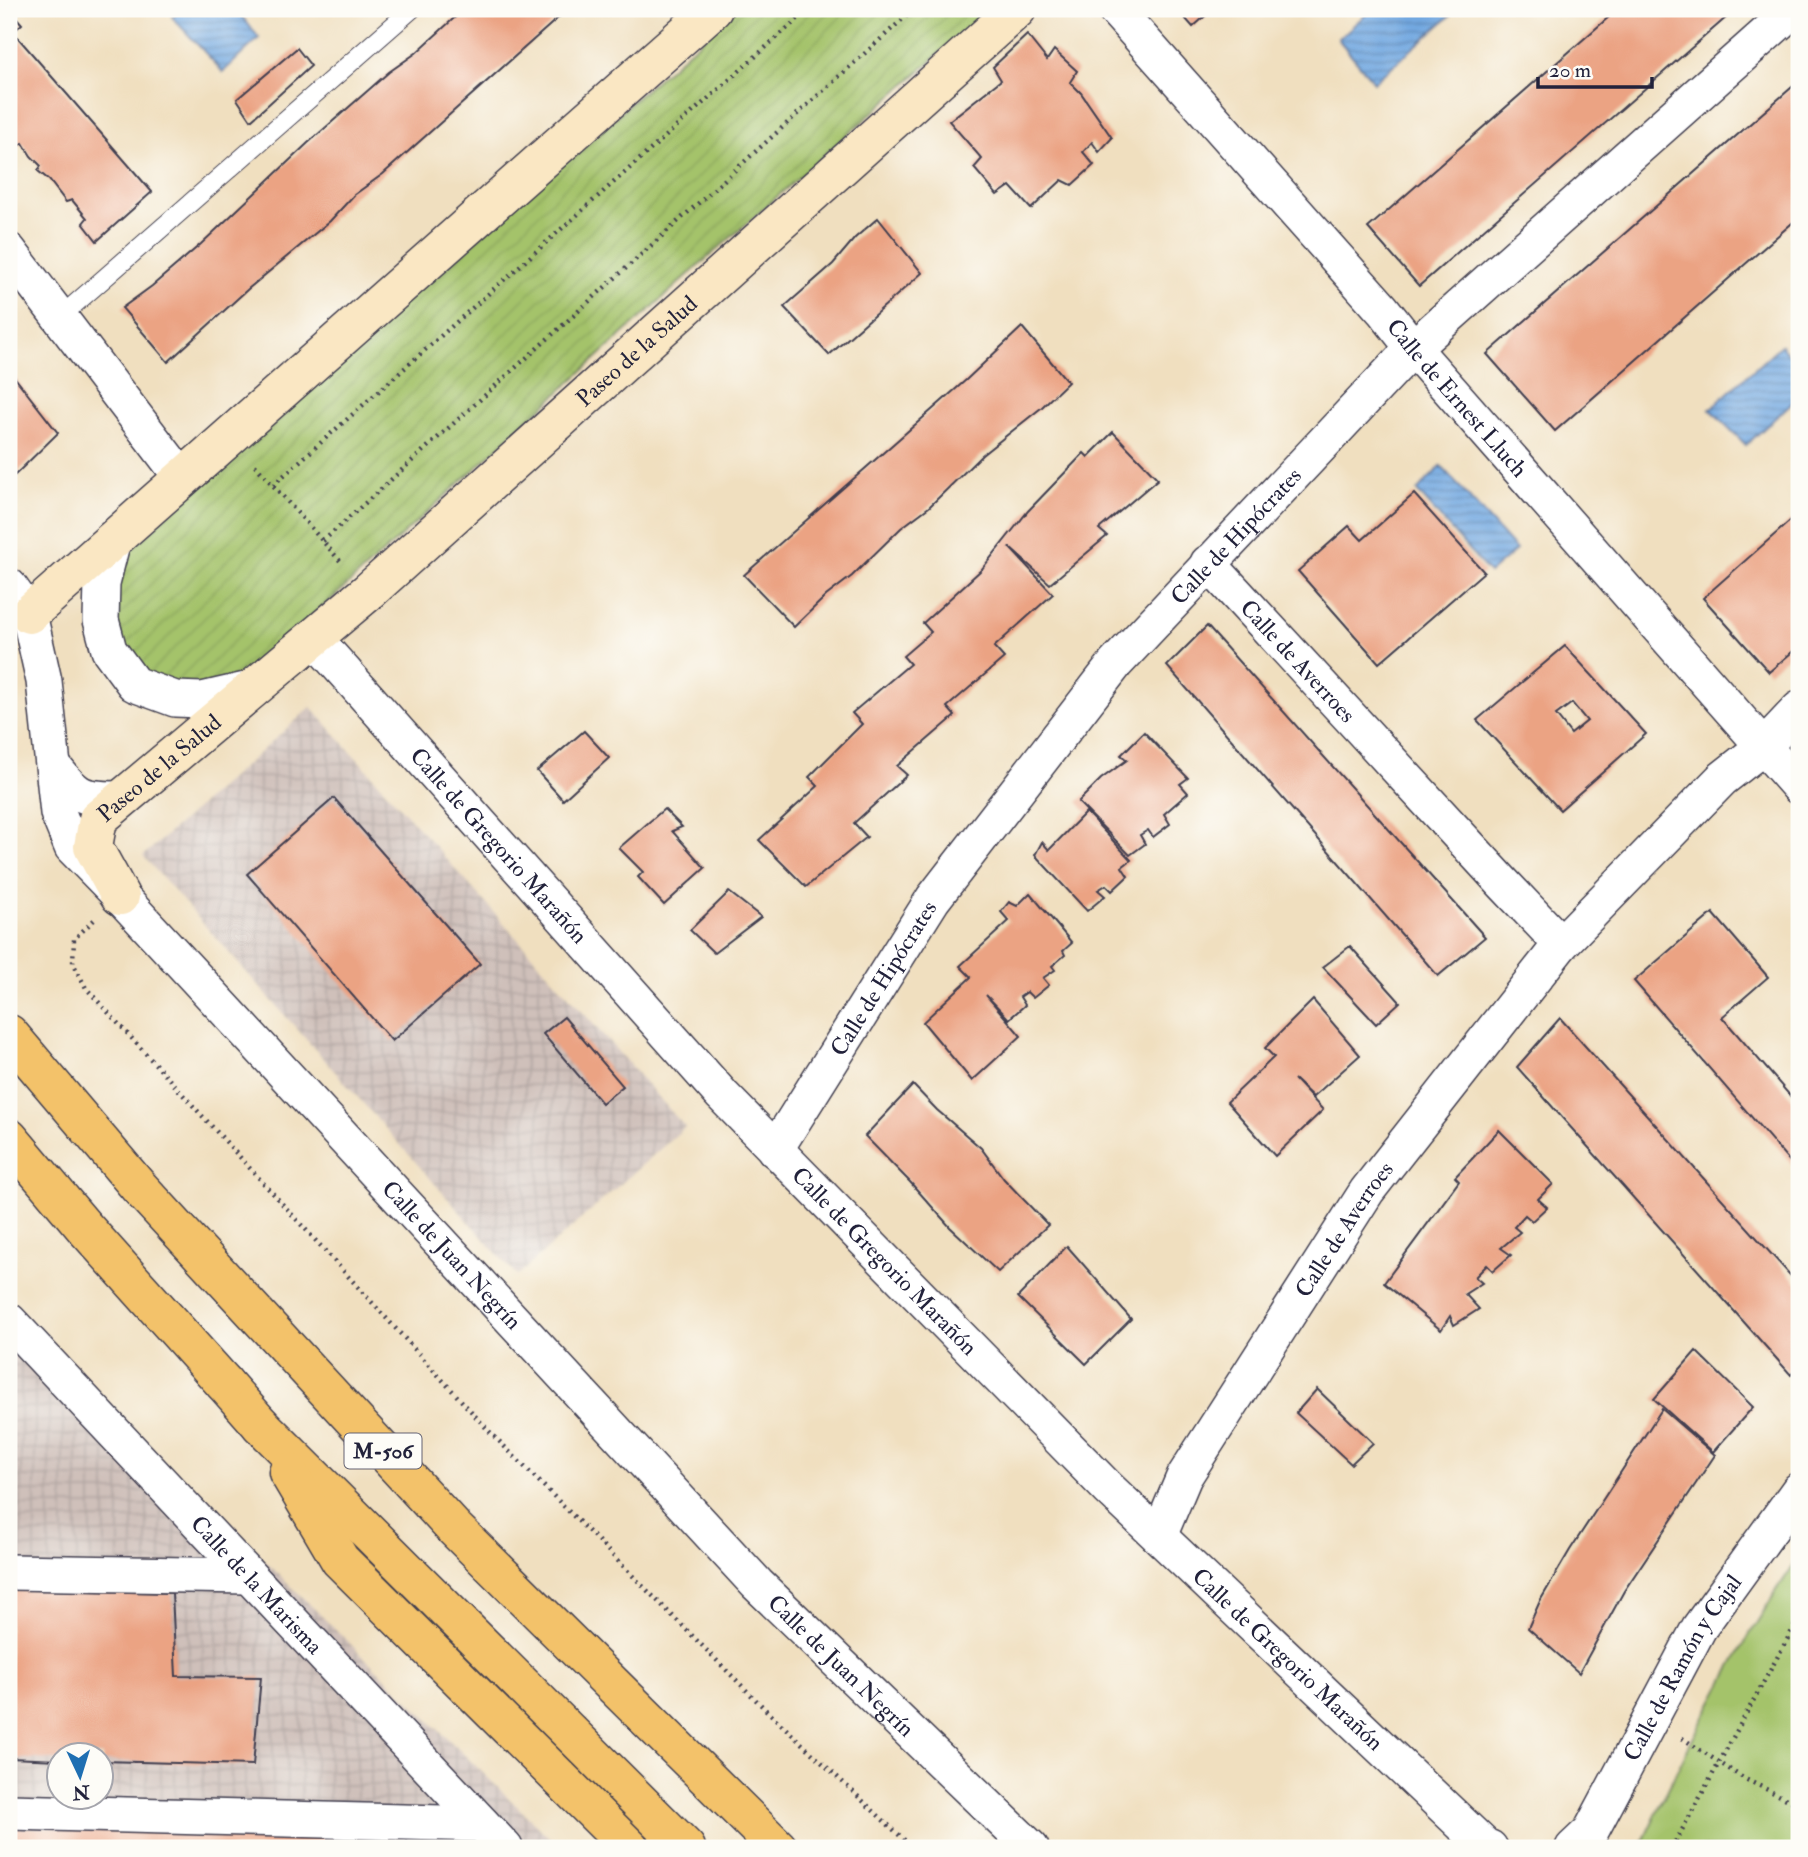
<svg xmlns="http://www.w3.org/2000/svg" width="1808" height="1857" font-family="'IM FELL Double Pica',serif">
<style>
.industrial{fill:url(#industrial-grid);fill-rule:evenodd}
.park{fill:#a4c36b;stroke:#637253;stroke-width:2}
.garden{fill:url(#garden-furrows);stroke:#637253;stroke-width:2}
.water{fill:url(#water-rules);stroke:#4a668e;stroke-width:2}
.building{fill:#eba383;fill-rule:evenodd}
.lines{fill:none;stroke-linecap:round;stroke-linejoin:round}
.lane-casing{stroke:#413e4f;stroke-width:20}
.street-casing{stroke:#413e4f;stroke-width:38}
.secondary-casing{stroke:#413e4f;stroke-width:41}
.primary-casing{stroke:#413e4f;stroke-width:41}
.highway-casing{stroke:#413e4f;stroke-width:41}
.path{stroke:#413e4f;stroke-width:4.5;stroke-dasharray:2 5;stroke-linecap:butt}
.lane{stroke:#fff;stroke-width:18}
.street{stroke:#fff;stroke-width:35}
.secondary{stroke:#fae7c3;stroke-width:38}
.primary{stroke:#f3c26a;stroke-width:38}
.highway{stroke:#f3c26a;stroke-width:38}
.labels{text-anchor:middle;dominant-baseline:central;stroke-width:5;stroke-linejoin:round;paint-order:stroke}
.shield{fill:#fdfcf7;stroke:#646373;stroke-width:2}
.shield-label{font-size:21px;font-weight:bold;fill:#22223b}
.street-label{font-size:23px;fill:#22223b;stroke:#fdfcf7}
</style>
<defs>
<pattern id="industrial-grid" width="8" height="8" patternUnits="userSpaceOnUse" patternTransform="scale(1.75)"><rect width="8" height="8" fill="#cfc0ba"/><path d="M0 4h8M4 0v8" fill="none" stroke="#b1a5a1"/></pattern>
<pattern id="garden-furrows" width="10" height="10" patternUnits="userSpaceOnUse" patternTransform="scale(1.75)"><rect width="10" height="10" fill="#a4c36b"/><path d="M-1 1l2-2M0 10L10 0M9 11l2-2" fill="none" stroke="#8da75e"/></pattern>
<pattern id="water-rules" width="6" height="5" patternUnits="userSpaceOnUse" patternTransform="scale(1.75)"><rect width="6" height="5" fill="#73a9e1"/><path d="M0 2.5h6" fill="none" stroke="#5e89b8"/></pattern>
</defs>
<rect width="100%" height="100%" fill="#fdfcf7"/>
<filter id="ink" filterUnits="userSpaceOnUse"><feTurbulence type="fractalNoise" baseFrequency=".0143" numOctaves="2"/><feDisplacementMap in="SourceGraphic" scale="14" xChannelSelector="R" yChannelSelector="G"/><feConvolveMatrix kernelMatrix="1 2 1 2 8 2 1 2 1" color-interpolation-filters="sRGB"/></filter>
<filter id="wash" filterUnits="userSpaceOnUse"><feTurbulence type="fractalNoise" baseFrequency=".00686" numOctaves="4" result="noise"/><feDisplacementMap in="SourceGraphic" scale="28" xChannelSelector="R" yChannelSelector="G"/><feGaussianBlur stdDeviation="1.57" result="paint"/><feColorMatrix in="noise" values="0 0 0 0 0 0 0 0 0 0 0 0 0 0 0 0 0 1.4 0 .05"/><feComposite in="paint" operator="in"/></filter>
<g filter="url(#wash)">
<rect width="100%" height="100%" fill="#f0dfbf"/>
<g class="industrial">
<polygon points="311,707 685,1127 517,1276 143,856"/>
<path d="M9,1312L560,1848H9ZM60,1756H102V1798H60Z"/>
</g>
<path class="park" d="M1799,1557V1848H1640C1686,1749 1737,1647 1799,1557Z"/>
<polygon class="garden" points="737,9 990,9 679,283 300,628 230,683 198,687 148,678 113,647 109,578 133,541"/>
<g class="water">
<polygon points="183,9 236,9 259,38 223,72 172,17"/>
<polygon points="1372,9 1444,9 1450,16 1374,82 1338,39"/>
<polygon points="1781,345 1799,367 1799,396 1746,445 1710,409"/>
<polygon points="1441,466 1516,550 1489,573 1417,491"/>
</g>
<g id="blocks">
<g class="building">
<polygon points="9,9 22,24 13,32 152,192 97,241 83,223 87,218 72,200 66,202 49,180 38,171 41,166 31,156 23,143 19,145 9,134"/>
<polygon points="464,9 568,9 383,174 354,195 330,221 248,289 168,362 122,308 152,286 201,244 308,143 389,72 416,53"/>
<polygon points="1177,9 1213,9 1193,27"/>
<polygon points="1618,9 1736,9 1419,286 1368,228"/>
<polygon points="1027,35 1047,60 1054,50 1077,71 1070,82 1081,93 1112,138 1099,152 1092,142 1083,152 1094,165 1072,185 1062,180 1031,209 1010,186 997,195 974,168 982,159 949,121 1001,80 993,67"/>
<polygon points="297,48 311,66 251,120 237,99"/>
<polygon points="1799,81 1799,217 1555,431 1487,354"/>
<polygon points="878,218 922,273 829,355 784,307 833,264 855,238"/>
<polygon points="1022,327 1068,382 1041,408 982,455 929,507 901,528 852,576 826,596 794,627 744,575 966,380"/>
<polygon points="9,370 58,433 15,475 9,467"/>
<polygon points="1113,432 1158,479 1099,529 1107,536 1050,584 1009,547 1053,594 994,647 1004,658 947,707 955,716 897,766 907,775 854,823 867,837 806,887 759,840 818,786 809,777 862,724 852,713 910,664 903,656 931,632 923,623 981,570 1028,511 1084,453 1088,457"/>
<polygon points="1414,494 1484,572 1379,663 1298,571 1349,526 1362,540"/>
<polygon points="1799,513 1799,646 1769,672 1703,598"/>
<polygon points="1207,626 1485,937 1438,976 1167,666"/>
<path d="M1565,646L1646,734L1560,810L1477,720ZM1572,703L1587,721L1571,734L1556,715Z"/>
<polygon points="584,731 609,758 563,800 537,771"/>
<polygon points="1144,732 1188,778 1180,784 1188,793 1164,814 1170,824 1153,837 1148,830 1140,835 1145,844 1130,855 1078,802 1101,779 1127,760 1121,755"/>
<polygon points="334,798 480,964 392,1041 247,874"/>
<polygon points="664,809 682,827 672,831 705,868 664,905 638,877 643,872 619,848"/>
<polygon points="1086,812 1131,860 1122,867 1128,876 1112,891 1106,885 1098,890 1105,896 1087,911 1035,855 1042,842 1049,850"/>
<polygon points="729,892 761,917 714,953 690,930"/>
<polygon points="1030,893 1072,943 1063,951 1065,955 1052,966 1055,970 1043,978 1049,985 1033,998 1027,992 1020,997 1025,1005 1009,1019 986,995 1021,1036 972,1081 923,1022 971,977 960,966 1009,921 1001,912 1009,902 1017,906"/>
<polygon points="1713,913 1768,977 1722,1017 1799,1106 1799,1172 1634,981"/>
<polygon points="1350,946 1400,1002 1376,1024 1323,967"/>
<polygon points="1313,1000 1360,1055 1313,1097 1294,1079 1323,1110 1275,1156 1227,1102 1274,1057 1265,1048"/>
<polygon points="564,1017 623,1086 602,1103 543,1034"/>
<polygon points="1560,1018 1799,1285 1799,1366 1791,1375 1517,1067"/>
<polygon points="913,1085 937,1110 981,1148 1004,1179 1048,1225 998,1272 950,1227 910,1182 865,1136"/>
<polygon points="1499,1130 1553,1184 1538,1199 1547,1207 1532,1221 1525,1215 1514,1227 1520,1232 1501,1248 1511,1255 1493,1271 1487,1265 1475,1277 1482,1283 1465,1294 1479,1309 1454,1325 1450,1316 1441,1330 1384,1283 1459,1181 1455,1177"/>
<polygon points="1067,1246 1131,1319 1086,1364 1018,1297"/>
<polygon points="1696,1351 1753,1407 1713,1452 1654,1399"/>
<polygon points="1317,1389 1373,1443 1351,1464 1296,1413"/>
<polygon points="1662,1409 1715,1455 1624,1591 1579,1673 1528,1628 1540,1601 1570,1550"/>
<polygon points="9,1589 172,1593 176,1676 261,1677 253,1765 102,1761 102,1755 60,1755 60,1760 9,1758"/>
<polygon points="9,1827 407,1839 407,1848 9,1848"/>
</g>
</g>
</g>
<g filter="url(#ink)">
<use href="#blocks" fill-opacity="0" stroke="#413e4f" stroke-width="2"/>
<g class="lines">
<g class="lane-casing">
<polyline id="lane" points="60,317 412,9"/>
</g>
<g class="street-casing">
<g id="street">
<path id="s1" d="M1115,9L1383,310L1413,348L1799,787"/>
<polyline points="9,251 183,479"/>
<polyline points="113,540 102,583 101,620 109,650 134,684 175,699 202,700 254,688"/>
<path id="s2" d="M1208,563L1503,883L1561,944"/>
<path id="s3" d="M9,586L29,614L44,681L58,813L72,847L120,896L757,1584L1031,1848"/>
<path id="s4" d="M314,638L722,1095L1109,1489L1485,1846L1490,1848"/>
<path d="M54,767C78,798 83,799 121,799"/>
<path id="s5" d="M775,1150L933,899L1115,664L1413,348L1794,9"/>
<path id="s6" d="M9,1321L505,1848"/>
<path id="s7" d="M1159,1536L1184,1477L1367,1191L1561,944L1722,779L1764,746L1799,709"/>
<polyline points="9,1572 248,1576"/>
<polyline points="9,1812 482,1824"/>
<path id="s8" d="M1573,1848L1591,1831L1699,1628L1799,1490"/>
</g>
</g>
<g class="secondary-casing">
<g id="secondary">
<polyline points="29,614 713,9"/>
<path id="s9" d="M120,896L93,847L98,819L368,592L1017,9"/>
</g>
</g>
<g class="primary-casing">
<polyline id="primary" points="224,1383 261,1425"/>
</g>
<g class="highway-casing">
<g id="highway">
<polyline points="9,1034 137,1185 453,1527 778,1848"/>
<polyline points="9,1138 85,1228 224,1383"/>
<polyline points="261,1425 686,1848"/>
<polyline points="288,1472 340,1560 630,1848"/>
</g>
</g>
<g class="path">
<polyline points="255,465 342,563"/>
<polyline points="273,485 809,9"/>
<polyline points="323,541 914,9"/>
<polyline points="94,920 74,939 73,963 86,988 488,1430 765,1709 913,1848"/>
<polyline points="1682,1738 1743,1778 1799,1805"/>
<polyline points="1672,1848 1799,1618"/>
</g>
<use href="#lane" class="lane"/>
<use href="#street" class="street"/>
<use href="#secondary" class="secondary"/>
<use href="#primary" class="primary"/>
<use href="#highway" class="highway"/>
</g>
</g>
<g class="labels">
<rect class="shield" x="344.5" y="1433.5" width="77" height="35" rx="5"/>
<g class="shield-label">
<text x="383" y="1451">M-506</text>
</g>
<g class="street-label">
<text stroke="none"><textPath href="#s9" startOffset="798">Paseo de la Salud</textPath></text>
<text stroke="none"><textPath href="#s1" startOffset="518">Calle de Ernest Lluch</textPath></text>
<text stroke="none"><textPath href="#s5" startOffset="770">Calle de Hipócrates</textPath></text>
<text stroke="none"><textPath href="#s2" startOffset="133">Calle de Averroes</textPath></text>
<text stroke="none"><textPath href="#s9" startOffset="164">Paseo de la Salud</textPath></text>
<text stroke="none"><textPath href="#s4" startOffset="278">Calle de Gregorio Marañón</textPath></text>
<text stroke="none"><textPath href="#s5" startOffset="203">Calle de Hipócrates</textPath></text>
<text stroke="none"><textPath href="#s7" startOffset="359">Calle de Averroes</textPath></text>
<text stroke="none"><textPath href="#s3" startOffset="830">Calle de Juan Negrín</textPath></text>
<text stroke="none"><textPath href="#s4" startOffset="845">Calle de Gregorio Marañón</textPath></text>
<text stroke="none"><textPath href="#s6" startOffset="362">Calle de la Marisma</textPath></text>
<text stroke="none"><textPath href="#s4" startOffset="1412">Calle de Gregorio Marañón</textPath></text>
<text stroke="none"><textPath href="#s3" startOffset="1396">Calle de Juan Negrín</textPath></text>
<text stroke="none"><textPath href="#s8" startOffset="212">Calle de Ramón y Cajal</textPath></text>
</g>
</g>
<rect width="1808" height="1857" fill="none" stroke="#fdfcf7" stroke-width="35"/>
<g transform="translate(80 1776) rotate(176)"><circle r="33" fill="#fdfcf7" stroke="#a5a5ac" stroke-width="2"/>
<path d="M0-5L12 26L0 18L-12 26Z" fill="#1f6fb2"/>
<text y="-10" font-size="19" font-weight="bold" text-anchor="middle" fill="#22223b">N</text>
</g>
<path d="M1538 77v10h114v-10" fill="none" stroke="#22223b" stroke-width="3.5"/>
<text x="1549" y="77" font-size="21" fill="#22223b" stroke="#fdfcf7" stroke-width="5" paint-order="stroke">20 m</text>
</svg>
